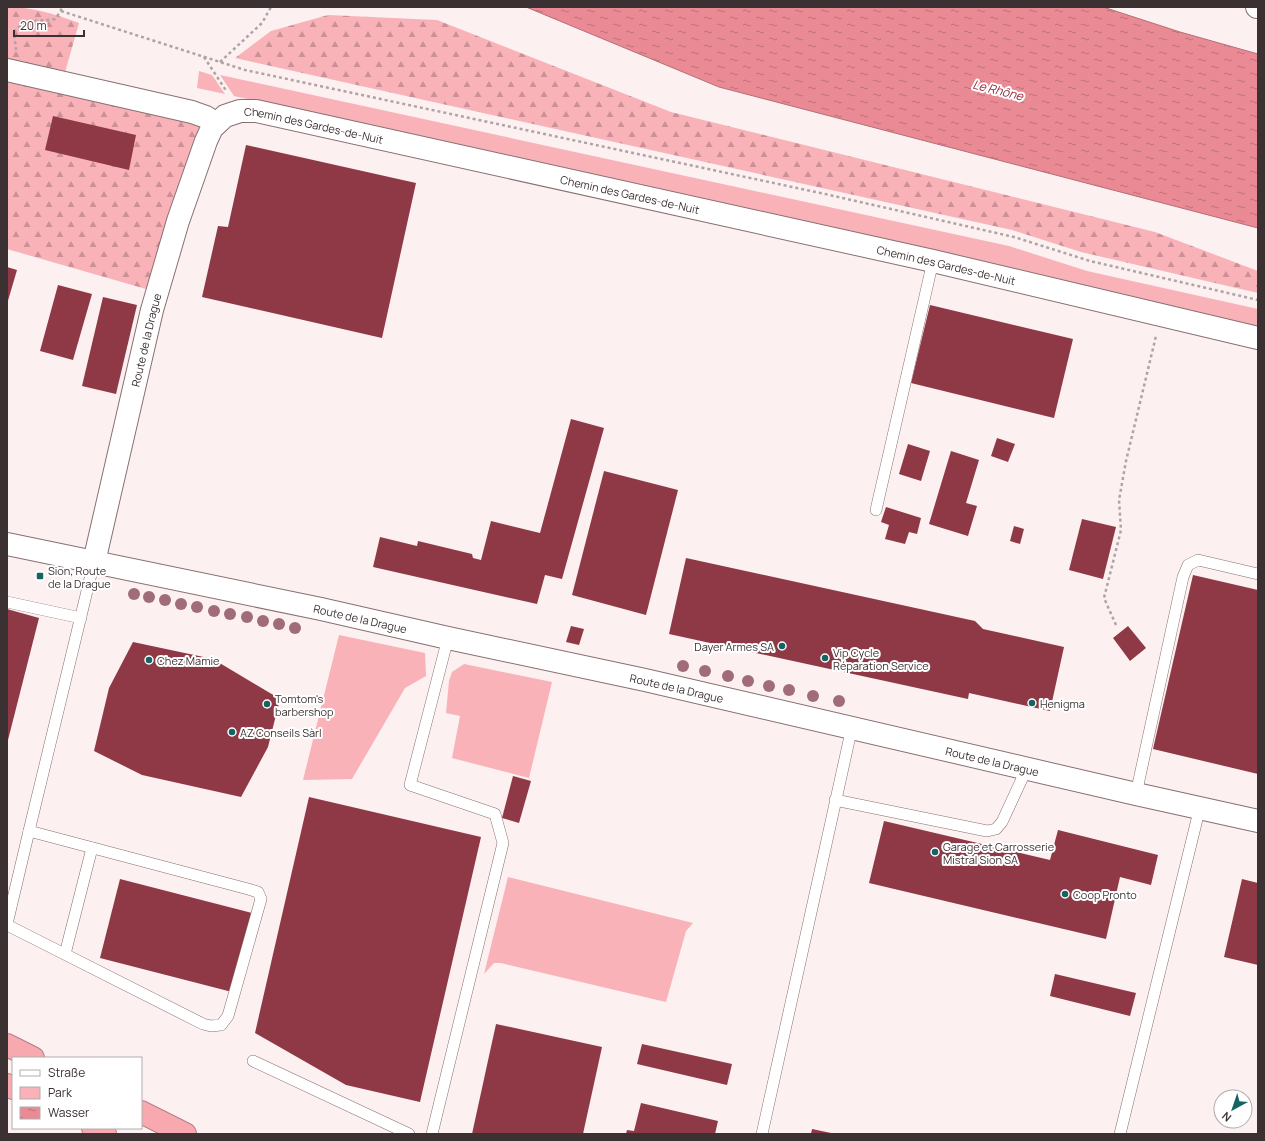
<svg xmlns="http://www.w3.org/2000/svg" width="1265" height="1141" font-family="Manrope,sans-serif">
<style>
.green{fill:#f9b2b8}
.forest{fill:url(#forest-firs)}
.water{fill:url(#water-ripples);stroke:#b56f77}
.building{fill:#8e3945}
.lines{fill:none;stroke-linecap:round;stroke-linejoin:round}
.lane-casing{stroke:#887071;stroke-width:12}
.street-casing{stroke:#887071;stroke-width:24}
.secondary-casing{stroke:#887071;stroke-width:24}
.highway-casing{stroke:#b67f83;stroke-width:24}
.path{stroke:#afa3a4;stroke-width:2.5;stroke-dasharray:3 3;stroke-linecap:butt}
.lane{stroke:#fff;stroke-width:11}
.street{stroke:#fff;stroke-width:22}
.secondary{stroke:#fff;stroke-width:22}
.highway{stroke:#f7a9af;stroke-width:22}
.tree{fill:#a16c7a}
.poi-dot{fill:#156464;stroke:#fff;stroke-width:1.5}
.labels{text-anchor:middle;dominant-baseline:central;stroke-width:4;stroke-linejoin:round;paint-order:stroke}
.street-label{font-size:11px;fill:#3c3132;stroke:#fff}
.poi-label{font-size:11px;fill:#3c3132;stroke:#fff;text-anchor:start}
.water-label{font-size:12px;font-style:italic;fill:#96283d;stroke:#fff}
</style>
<defs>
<pattern id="forest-firs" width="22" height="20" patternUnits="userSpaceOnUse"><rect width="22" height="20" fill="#f9b2b8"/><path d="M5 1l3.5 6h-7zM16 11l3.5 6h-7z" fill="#cb9196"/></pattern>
<pattern id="water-ripples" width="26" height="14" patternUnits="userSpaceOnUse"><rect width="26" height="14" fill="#e98a94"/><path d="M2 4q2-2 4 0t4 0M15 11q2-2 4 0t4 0" fill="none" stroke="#be7179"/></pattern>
</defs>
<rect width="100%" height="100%" fill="#fcf0f1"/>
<g class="green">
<polygon points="199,71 212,75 225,94 197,88"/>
<polygon points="220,75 1009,246 1087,271 1258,309 1258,332 234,96"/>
<polygon points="339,635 425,653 426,676 405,688 352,779 303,780"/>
<polygon points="464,664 552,682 529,778 452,758 460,716 446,713 449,681 452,672"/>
<polygon points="508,877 693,923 686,931 666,1002 501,963 494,963 484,974"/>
</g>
<g class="forest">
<path d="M7,7C33,7 55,14 79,23L64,76L201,121L146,289L7,249Z"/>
<polygon points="328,15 437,20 671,112 1155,232 1258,271 1258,293 1081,252 1012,230 235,58 271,31"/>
</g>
<polygon class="water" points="526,7 1103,7 1180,32 1258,54 1258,228 719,87"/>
<g class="building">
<polygon points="53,116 136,135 129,170 45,150"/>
<polygon points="246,145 416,183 382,338 202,297 218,226 228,227"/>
<polygon points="7,267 17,270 7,304"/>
<polygon points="58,285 92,294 73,360 40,351"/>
<polygon points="103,297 137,305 116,394 82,386"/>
<polygon points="930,305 1073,339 1054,418 911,383"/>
<polygon points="571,419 604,428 562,579 545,575 537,604 373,567 380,537 417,546 418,541 472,554 473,558 481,560 491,521 540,533"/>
<polygon points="997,438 1015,444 1008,462 991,456"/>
<polygon points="908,444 930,451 921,481 899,474"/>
<polygon points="951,451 979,460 966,503 977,506 968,536 929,524"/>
<polygon points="604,471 678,490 646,615 572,595"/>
<polygon points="886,507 921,518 917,534 909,532 905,544 885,539 889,525 881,522"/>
<polygon points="1082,519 1116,527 1103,579 1069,570"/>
<polygon points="1014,526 1024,529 1020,544 1010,541"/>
<polygon points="686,558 975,621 983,629 1064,647 1050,711 969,693 968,699 669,634"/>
<polygon points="1193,575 1258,590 1258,774 1153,749"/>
<polygon points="7,609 39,618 8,740 7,740"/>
<polygon points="571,626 584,629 579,645 566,642"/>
<polygon points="1128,626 1146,648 1130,661 1113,638"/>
<polygon points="133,642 213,659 280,699 268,747 241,797 142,775 94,751 109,688"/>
<polygon points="513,776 531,781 519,823 502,818"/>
<polygon points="309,797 481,837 420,1102 346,1085 255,1033"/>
<polygon points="884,821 1050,860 1058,830 1158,855 1151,885 1120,877 1106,939 869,883"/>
<polygon points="120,879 252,913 232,992 100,958"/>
<polygon points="1242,879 1258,883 1258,965 1224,957"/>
<polygon points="1055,974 1136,993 1130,1016 1050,996"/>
<polygon points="496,1024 602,1047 583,1134 472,1134"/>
<polygon points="642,1044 732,1064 727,1085 637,1064"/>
<polygon points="641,1103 718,1121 715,1134 626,1134 627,1130 634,1131"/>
<polygon points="812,1129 831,1133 831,1134 811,1134"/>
</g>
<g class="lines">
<g class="lane-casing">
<g id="lane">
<polyline points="876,510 933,261"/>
<polyline points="7,602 81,618"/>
<polyline points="1136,794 1183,577 1188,565 1198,560 1258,574"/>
<polyline points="835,800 987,831 996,829 1002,822 1027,768"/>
<polyline points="7,924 29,831"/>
<polyline points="7,925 203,1024 211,1026 221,1025 228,1016 261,899 258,892 248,889 29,831 94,562"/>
<polyline points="65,954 92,848"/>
<polyline points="253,1061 409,1134"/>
<polyline points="432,1134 503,843 495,814 410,785 448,638"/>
<polyline points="762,1134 852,727"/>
<polyline points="1120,1134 1200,807"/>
</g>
</g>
<g class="street-casing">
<g id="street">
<polyline points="7,70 192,112 206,117 216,124"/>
<path id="s1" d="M94,562L152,310L178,221L206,141L212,128L225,116L240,111H256L933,261L1258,338"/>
</g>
</g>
<g class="secondary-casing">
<g id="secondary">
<polyline points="1257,7 1258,7"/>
<path id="s2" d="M7,544L321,609L448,638L645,680L1136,794L1258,821"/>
</g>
</g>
<g class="highway-casing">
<g id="highway">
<polyline points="7,1045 33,1058"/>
<polyline points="7,1085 13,1088"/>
<polyline points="141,1112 185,1134"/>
<polyline points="93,1128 105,1134"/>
</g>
</g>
<g class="path">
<polyline points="61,11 245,70 825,194 1014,237 1090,261 1258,300"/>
<path d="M16,50L14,32C25,18 39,22 55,19L61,11V7"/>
<polyline points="204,57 227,92"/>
<polyline points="220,62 262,23 271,7"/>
<polyline points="1116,625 1104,598 1121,530 1119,500 1126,461 1156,336"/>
</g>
<use href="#lane" class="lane"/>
<use href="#street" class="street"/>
<use href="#secondary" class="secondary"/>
<use href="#highway" class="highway"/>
</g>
<g class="tree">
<circle cx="134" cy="594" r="6"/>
<circle cx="149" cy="597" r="6"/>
<circle cx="165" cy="600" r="6"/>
<circle cx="181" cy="604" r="6"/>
<circle cx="197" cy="607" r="6"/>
<circle cx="214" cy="611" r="6"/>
<circle cx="230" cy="614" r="6"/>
<circle cx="247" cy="617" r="6"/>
<circle cx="263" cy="621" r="6"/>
<circle cx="279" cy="624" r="6"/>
<circle cx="295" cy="628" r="6"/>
<circle cx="683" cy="666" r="6"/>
<circle cx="705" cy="671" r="6"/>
<circle cx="728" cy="676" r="6"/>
<circle cx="748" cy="681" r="6"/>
<circle cx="769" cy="686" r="6"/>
<circle cx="789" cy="690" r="6"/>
<circle cx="813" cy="696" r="6"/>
<circle cx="839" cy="701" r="6"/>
</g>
<g class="poi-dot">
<rect x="36" y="572" width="8" height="8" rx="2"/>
<circle cx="782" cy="646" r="4"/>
<circle cx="825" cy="658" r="4"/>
<circle cx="149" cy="660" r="4"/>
<circle cx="1032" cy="703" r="4"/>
<circle cx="267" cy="704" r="4"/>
<circle cx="232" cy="732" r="4"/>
<circle cx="935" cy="852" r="4"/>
<circle cx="1065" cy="894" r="4"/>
</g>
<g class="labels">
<g class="street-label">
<text stroke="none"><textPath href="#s1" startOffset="559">Chemin des Gardes-de-Nuit</textPath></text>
<text stroke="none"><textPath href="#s1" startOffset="883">Chemin des Gardes-de-Nuit</textPath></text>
<text stroke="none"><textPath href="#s1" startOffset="1207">Chemin des Gardes-de-Nuit</textPath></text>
<text stroke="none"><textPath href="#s1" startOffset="228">Route de la Drague</textPath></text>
<text stroke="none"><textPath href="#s2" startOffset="361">Route de la Drague</textPath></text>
<text stroke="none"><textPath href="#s2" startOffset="685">Route de la Drague</textPath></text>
<text stroke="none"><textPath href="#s2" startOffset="1009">Route de la Drague</textPath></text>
</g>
<g class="poi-label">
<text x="48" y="570">Sion, Route<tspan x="48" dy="13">de la Drague</tspan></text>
<text x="774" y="646" text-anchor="end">Dayer Armes SA</text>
<text x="833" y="652">Vip Cycle<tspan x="833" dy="13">Réparation Service</tspan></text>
<text x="157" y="660">Chez Mamie</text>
<text x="275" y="698">Tomtom's<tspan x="275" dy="13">barbershop</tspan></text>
<text x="1040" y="703">Henigma</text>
<text x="240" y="732">AZ Conseils Sàrl</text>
<text x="943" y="846">Garage et Carrosserie<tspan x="943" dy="13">Mistral Sion SA</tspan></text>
<text x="1073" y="894">Coop Pronto</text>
</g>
<g class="water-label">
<text transform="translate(998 90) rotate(14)">Le Rhône</text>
</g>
</g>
<rect width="1265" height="1141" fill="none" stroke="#3c3132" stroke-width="16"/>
<rect x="12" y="1057" width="130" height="72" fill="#ffffff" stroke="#b1adad"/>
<rect x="20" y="1070" width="20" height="6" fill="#ffffff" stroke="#b1adad"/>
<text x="48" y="1077" font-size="12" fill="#3c3132">Straße</text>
<rect x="20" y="1087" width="20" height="12" fill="#f9b2b8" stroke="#b1adad"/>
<text x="48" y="1097" font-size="12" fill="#3c3132">Park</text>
<rect x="20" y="1107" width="20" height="12" fill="url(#water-ripples)" stroke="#b1adad"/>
<text x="48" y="1117" font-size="12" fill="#3c3132">Wasser</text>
<g transform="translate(1233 1109) rotate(220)"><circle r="19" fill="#ffffff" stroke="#b1adad"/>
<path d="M0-3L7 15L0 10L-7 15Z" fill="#156464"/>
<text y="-6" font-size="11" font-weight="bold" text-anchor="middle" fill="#3c3132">N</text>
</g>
<path d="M14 30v6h70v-6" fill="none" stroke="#3c3132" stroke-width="2"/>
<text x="20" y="30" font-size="12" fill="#3c3132" stroke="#ffffff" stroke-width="3" paint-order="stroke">20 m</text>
</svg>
